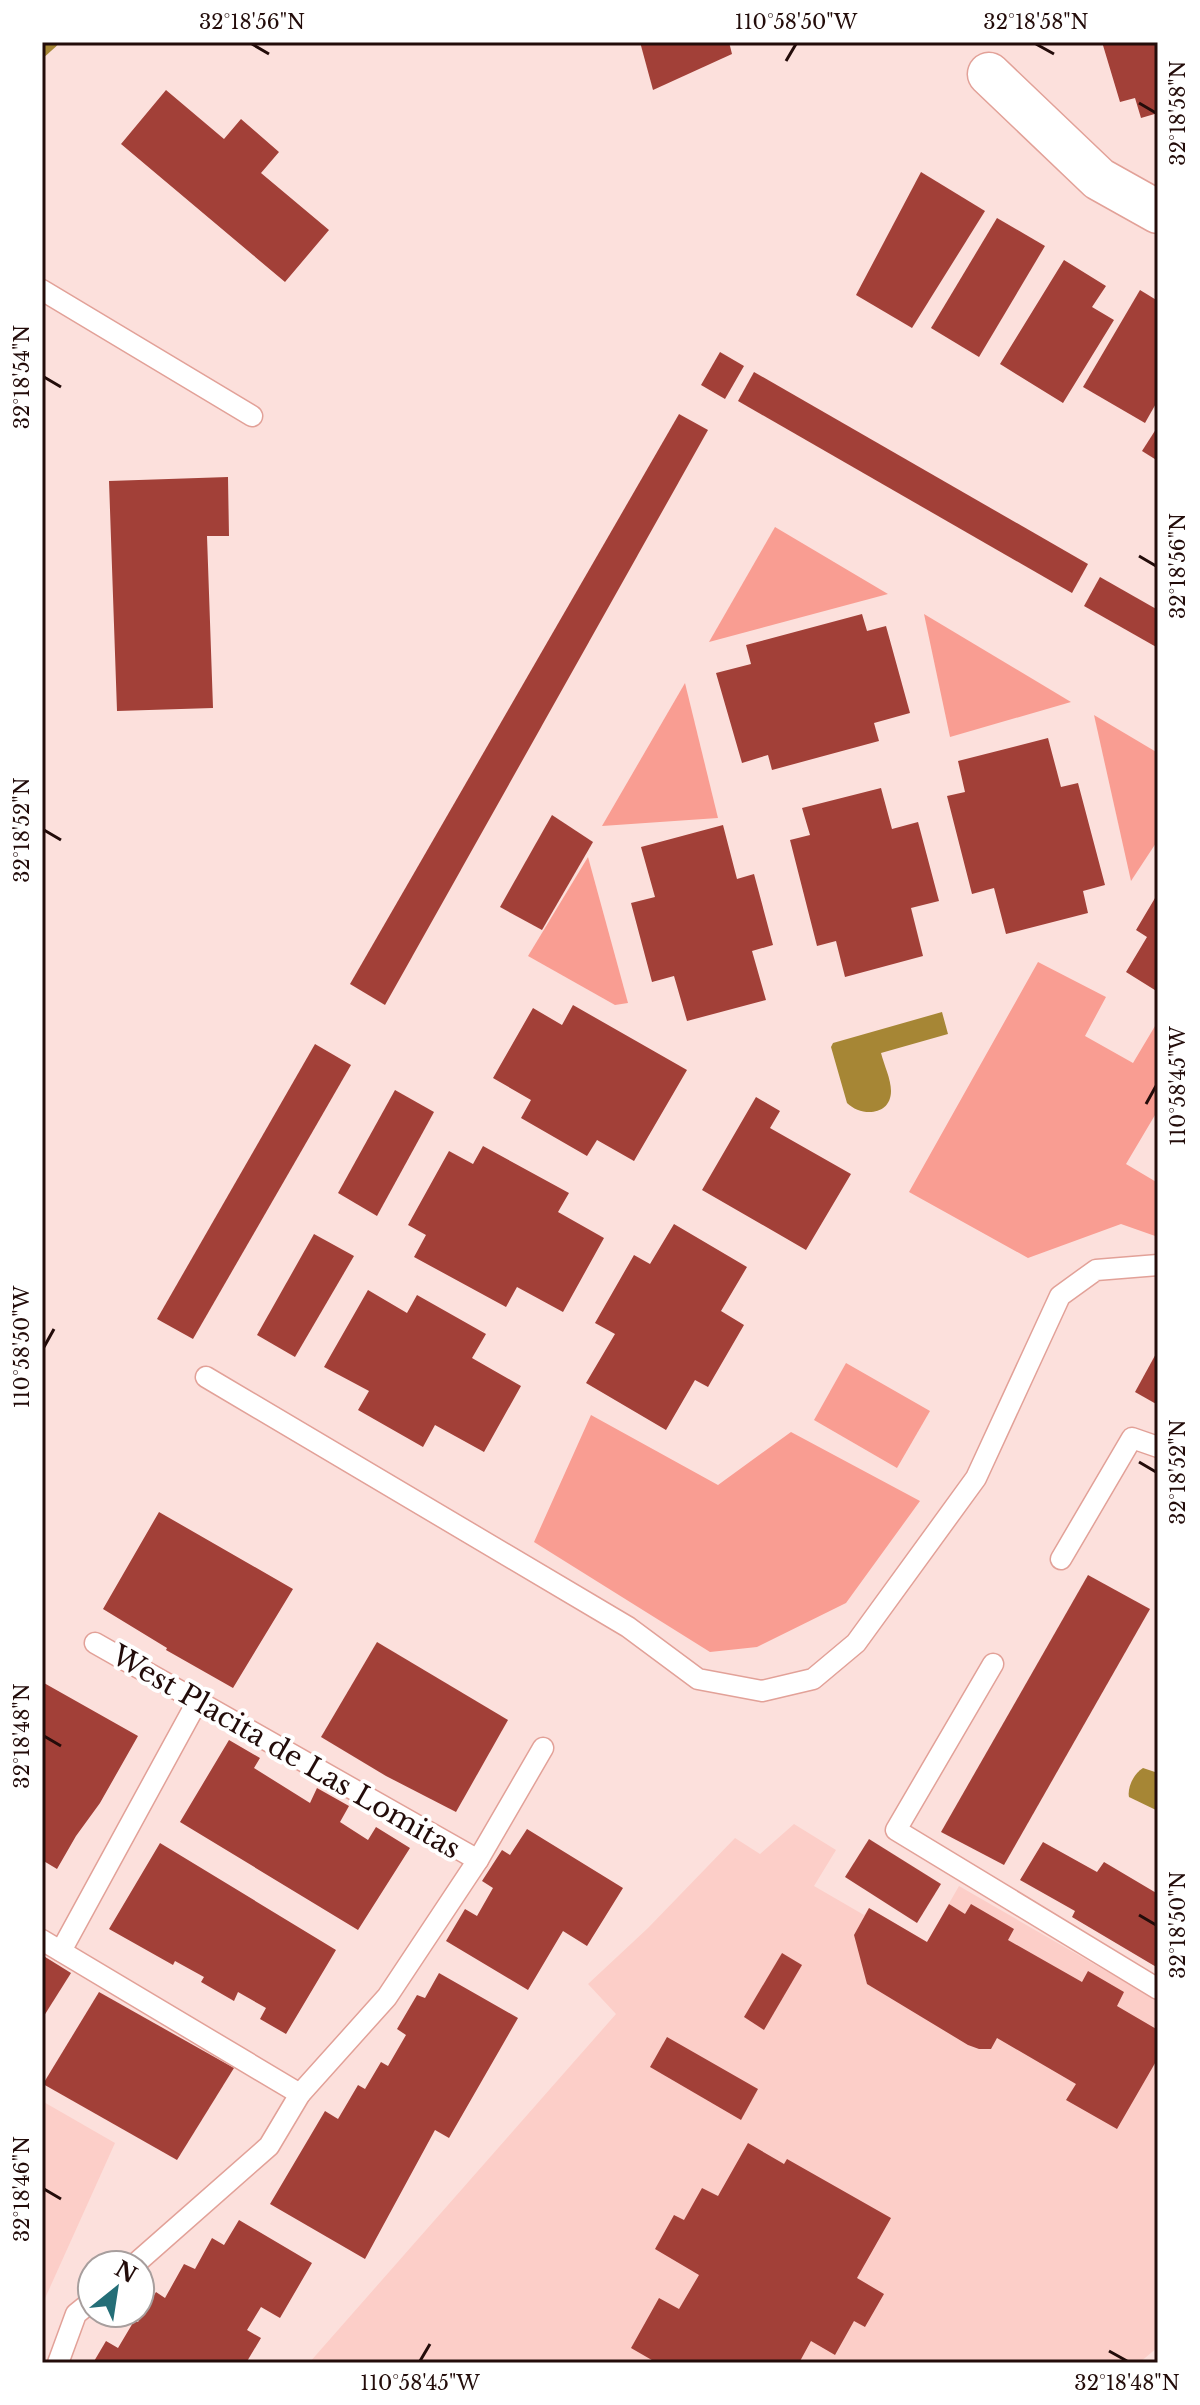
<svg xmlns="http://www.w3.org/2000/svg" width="1200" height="2405" font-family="'Libre Baskerville',serif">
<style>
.built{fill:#fccec8}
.green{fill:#f99d92}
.water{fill:#a68635}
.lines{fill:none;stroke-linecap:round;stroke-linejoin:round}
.stream{stroke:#a68635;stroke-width:12}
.building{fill:#a24038}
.lane-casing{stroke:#e2a198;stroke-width:23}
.street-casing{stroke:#e2a198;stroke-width:45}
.lane{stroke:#fff;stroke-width:20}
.street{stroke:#fff;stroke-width:42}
.ticks{fill:none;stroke:#230c0a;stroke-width:3}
.labels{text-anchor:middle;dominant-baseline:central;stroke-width:8;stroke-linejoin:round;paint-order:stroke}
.street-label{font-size:28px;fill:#230c0a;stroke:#fff}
.neatline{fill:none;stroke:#230c0a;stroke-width:3}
.ticks-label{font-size:20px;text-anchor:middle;fill:#230c0a}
</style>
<rect width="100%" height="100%" fill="#fce0dc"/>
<g class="built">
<polygon points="794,1824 836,1850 814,1886 864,1915 869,1908 927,1942 959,1886 1158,2001 1158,2347 1139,2363 309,2363 616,2014 588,1984 648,1928 735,1838 760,1854"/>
<polygon points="42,2101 115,2143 42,2305"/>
</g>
<g class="green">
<polygon points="775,527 888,594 709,642"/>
<polygon points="924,614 1071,702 950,737"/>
<polygon points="685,683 718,818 602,826"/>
<polygon points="1094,715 1158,753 1158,840 1131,881"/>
<polygon points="588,857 628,1003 615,1005 528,956"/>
<polygon points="1038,962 1106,997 1085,1036 1133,1063 1158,1021 1158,1110 1126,1164 1158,1183 1158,1237 1121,1224 1028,1258 909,1192"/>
<polygon points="846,1363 930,1411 897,1468 814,1420"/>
<polygon points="591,1415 718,1485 791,1432 920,1501 846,1603 757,1647 710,1652 534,1542"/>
</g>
<g class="water">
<path d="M942,1012L948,1034L881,1053C884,1065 891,1079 891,1091C891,1116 861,1117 847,1103L831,1047L833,1043Z"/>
<path d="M1143,1768L1158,1773V1811L1129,1797C1127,1788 1134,1773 1143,1768Z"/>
</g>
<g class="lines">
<polyline class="stream" points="42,51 52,42"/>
</g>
<g class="building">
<polygon points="640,42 729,42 732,54 653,90"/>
<polygon points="1102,42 1158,42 1158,113 1141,118 1135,98 1120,102"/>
<polygon points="166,90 224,139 241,119 279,152 261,173 329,230 285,282 121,144"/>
<polygon points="921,172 985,211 912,328 856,295"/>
<polygon points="997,218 1045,246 979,357 931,328"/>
<polygon points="1064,260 1106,286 1092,307 1114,320 1063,403 1000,364"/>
<polygon points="1140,290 1158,301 1158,400 1145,423 1083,387"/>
<polygon points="720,352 744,366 725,399 701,385"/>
<polygon points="754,372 1088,564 1072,593 738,401"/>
<polygon points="679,414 708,430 385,1005 350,984"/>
<polygon points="1158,426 1158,461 1142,451"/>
<polygon points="228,477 229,536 207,536 213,708 117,711 109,481"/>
<polygon points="1100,577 1158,610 1158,648 1084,606"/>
<polygon points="862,614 867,631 886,626 910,713 874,723 879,741 772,770 768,755 742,763 716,673 751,664 746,645"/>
<polygon points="1048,738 1061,787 1078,783 1105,885 1083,891 1088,913 1006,934 994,888 972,894 947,796 965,792 958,761"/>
<polygon points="881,788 892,829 918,822 939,901 911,908 923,956 845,977 836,941 817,946 790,840 810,835 802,808"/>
<polygon points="552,815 593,842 542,930 500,907"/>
<polygon points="723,825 737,879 754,874 773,945 752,951 766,1000 687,1021 674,976 652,982 631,903 655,897 641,847"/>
<polygon points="1158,893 1158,992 1126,972 1147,937 1136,930"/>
<polygon points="573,1005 687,1070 634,1161 597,1140 587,1156 521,1118 531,1100 493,1078 533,1008 562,1025"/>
<polygon points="315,1044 351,1065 193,1339 157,1319"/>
<polygon points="395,1090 434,1112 377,1216 338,1193"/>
<polygon points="756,1097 780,1111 770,1128 851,1174 806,1250 702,1190"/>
<polygon points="483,1146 569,1193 558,1212 604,1238 563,1312 517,1287 506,1307 414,1257 426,1235 408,1225 449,1151 473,1164"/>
<polygon points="674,1224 747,1267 721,1311 744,1325 708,1387 695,1380 666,1430 586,1383 615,1334 595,1323 634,1255 650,1264"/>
<polygon points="314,1234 354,1256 295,1357 257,1335"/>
<polygon points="368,1290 407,1313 417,1295 486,1334 472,1358 521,1386 484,1452 435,1425 423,1447 358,1410 369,1391 324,1367"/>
<polygon points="1158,1350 1158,1405 1135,1392"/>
<polygon points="159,1512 293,1589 233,1688 166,1650 167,1648 103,1609"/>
<polygon points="1088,1575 1150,1609 1004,1865 941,1832"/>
<polygon points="377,1642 508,1720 456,1812 386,1776 321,1737"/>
<polygon points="44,1683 138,1736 100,1803 76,1836 57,1869 42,1860 42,1686"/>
<polygon points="229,1740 260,1758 254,1768 310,1803 317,1788 349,1806 340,1822 368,1840 376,1827 410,1848 358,1930 180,1822"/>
<polygon points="527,1829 623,1888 587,1946 563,1931 528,1990 446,1941 465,1909 477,1916 493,1888 482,1881 502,1850 510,1855"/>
<polygon points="869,1839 941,1884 917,1923 845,1877"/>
<polygon points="1043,1842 1097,1872 1104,1862 1158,1894 1158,1968 1072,1917 1075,1911 1020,1880"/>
<polygon points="160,1843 336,1950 286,2034 260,2019 266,2008 238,1992 234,2001 201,1982 204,1977 175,1961 173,1965 109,1929"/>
<polygon points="949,1904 965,1914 971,1904 1014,1929 1008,1940 1082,1982 1088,1971 1124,1992 1117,2006 1158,2030 1158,2058 1117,2129 1066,2100 1076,2084 997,2038 991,2049 979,2049 968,2045 867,1984 854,1935 869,1908 927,1942"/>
<polygon points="782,1953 802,1965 764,2030 744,2017"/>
<polygon points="42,1955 71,1973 42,2019"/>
<polygon points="439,1973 518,2018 449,2138 435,2130 365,2259 270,2204 325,2111 338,2119 358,2085 365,2089 381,2062 388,2066 406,2035 397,2029 417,1995 425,1998"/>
<polygon points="99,1992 234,2068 177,2160 43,2084"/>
<polygon points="667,2037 758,2089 741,2120 650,2067"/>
<polygon points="748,2143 784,2164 787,2159 891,2218 857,2278 884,2294 865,2327 854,2321 835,2355 811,2341 799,2363 657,2363 631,2348 659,2298 679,2309 699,2275 655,2249 674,2215 684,2220 702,2188 718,2196"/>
<polygon points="239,2220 312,2263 280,2318 261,2307 247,2330 261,2338 246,2363 93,2363 106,2341 118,2348 134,2321 138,2322 156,2292 165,2298 184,2264 195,2269 212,2238 224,2245"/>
</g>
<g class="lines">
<g class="lane-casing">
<g id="lane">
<polyline points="42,290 252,416"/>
<polyline points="206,1377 628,1627 698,1679 762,1691 813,1679 856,1643 976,1478 1060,1296 1096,1270 1158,1265"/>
<polyline points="1061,1559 1132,1438 1158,1447"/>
<polyline points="95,1643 478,1860"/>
<polyline points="993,1664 896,1830 1158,1989"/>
<polyline points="42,1940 300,2094"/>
<polyline points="61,1951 197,1702"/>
<polyline points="134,2265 269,2146 300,2094 387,1997 478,1860 543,1748"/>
<polyline points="58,2363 76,2314 92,2301"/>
</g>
</g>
<g class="street-casing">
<polyline id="street" points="989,74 1099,179 1158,212"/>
</g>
<use href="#lane" class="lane"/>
<use href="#street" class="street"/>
</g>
<path class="ticks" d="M252,44L269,54M1036,44L1054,54M786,61L796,44M1139,103L1156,113M44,377L61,387M1139,556L1156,566M44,830L61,840M1146,1104L1156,1086M44,1347L54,1329M1139,1462L1156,1472M44,1736L61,1746M1139,1915L1156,1925M44,2189L61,2199M1109,2351L1127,2361M420,2361L430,2344"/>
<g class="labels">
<g class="street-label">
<text transform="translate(286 1752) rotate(30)">West Placita de Las Lomitas</text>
</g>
</g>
<rect width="1200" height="2405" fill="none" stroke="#ffffff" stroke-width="88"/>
<g transform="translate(116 2289) rotate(30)"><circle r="38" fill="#ffffff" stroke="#a79e9d" stroke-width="2"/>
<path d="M0-6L14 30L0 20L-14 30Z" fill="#246e77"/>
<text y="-12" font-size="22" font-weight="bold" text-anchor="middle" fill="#230c0a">N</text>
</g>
<rect x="44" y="44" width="1112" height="2317" class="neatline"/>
<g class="ticks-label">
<text x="252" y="29">32°18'56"N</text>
<text x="796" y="29">110°58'50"W</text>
<text x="1036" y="29">32°18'58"N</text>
<text transform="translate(1178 113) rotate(-90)" y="7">32°18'58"N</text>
<text transform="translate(22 377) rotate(-90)" y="7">32°18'54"N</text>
<text transform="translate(1178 566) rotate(-90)" y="7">32°18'56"N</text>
<text transform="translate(22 830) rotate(-90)" y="7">32°18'52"N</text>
<text transform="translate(1178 1086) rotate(-90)" y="7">110°58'45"W</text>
<text transform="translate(22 1347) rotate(-90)" y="7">110°58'50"W</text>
<text transform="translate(1178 1472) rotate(-90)" y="7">32°18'52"N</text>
<text transform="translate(22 1736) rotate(-90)" y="7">32°18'48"N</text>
<text transform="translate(1178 1925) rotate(-90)" y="7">32°18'50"N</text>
<text transform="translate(22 2189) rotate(-90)" y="7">32°18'46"N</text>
<text x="420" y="2390">110°58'45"W</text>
<text x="1127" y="2390">32°18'48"N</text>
</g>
</svg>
